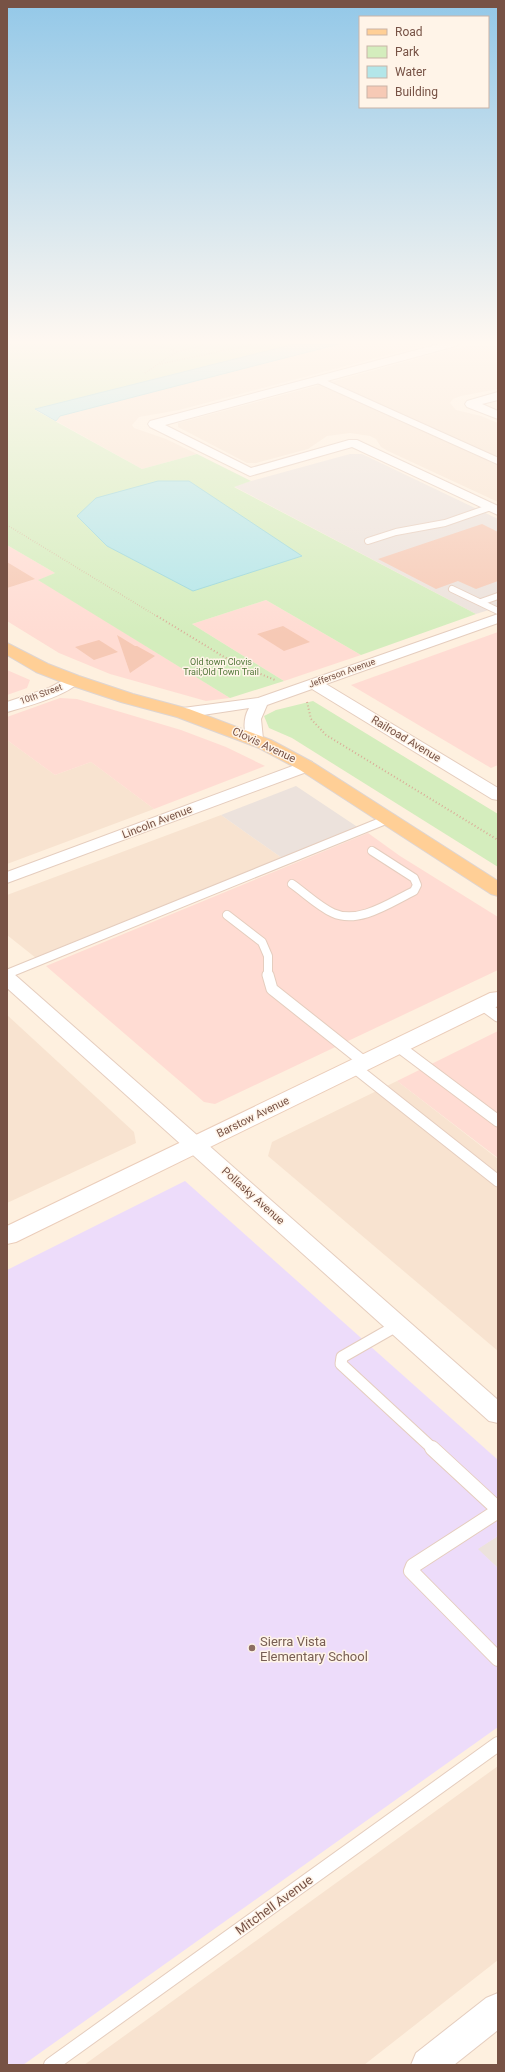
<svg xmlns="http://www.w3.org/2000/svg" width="505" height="2072" font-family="Roboto,sans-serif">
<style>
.residential{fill:#f8e3d0}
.commercial{fill:#ffdcd3}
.industrial{fill:#ece2dc}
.education{fill:#eddcfa}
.green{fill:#d4edbd}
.water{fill:#b3e6e9;stroke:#98d7dc}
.building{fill:#f6c9b5}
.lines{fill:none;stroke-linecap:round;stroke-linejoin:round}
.lane-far3-casing{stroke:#e5cdbe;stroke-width:8}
.lane-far2-casing{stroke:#e5cdbe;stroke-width:10}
.lane-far1-casing{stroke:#e5cdbe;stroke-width:13}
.lane-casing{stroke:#e5cdbe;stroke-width:16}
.street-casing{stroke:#e5cdbe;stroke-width:2}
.secondary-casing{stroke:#ebcdba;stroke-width:2}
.primary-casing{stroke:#ded5d2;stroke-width:2}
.path-far1{stroke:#dbac98;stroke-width:1.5;stroke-dasharray:0.5 2;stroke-linecap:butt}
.path{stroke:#dbac98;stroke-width:2;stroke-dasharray:1 2.5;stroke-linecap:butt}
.lane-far3{stroke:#fff;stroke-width:6}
.lane-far2{stroke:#fff;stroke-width:8}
.lane-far1{stroke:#fff;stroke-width:11}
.lane{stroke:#fff;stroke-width:14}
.street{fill:#fff;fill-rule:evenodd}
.secondary{fill:#fff;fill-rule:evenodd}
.primary{fill:#ffcf96;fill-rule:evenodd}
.education-dot{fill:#8d6e63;stroke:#fff4e8;stroke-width:1.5}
.labels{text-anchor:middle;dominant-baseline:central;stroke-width:3;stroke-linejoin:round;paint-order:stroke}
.far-park-label{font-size:9px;fill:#52783a;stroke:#fff4e8}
.far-street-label{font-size:9px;fill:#775245;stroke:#fff4e8}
.street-label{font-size:11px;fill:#775245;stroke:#fff4e8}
.near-education-label{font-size:13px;fill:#785e54;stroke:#fff4e8;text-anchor:start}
.near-street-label{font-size:13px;fill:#775245;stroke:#fff4e8}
</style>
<rect width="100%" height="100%" fill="#fef0df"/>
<g class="residential">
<polygon points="339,344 429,344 179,410 139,417 132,425 134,428 166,439 197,454 142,469 56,421 59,416"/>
<polygon points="479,345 498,346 498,389 461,396 453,399 450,403 456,410 481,416 498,423 498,458 331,382 456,348"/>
<polygon points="320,385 498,465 498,502 388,451 381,447 376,439 370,436 350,433 327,436 308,449 256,463 247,463 178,427 178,423"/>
<polygon points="7,740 55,775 91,762 154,809 7,864"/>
<polygon points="221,815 282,858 36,958 7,935 7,895"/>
<polygon points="7,1015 134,1132 136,1143 7,1203"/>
<polygon points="397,1081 498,1159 498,1351 268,1156 272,1142"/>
<polygon points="498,1766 498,1960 364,2065 84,2065"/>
</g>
<g class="commercial">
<polygon points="7,545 55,573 39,580 230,698 206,701 110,674 59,653 7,621"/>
<polygon points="266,600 361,655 284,681 192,624"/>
<polygon points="498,632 498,765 491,768 351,685"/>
<polygon points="7,670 30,680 27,688 7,695"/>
<polygon points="60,698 77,699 181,730 226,747 265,766 154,809 91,762 55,775 7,740 7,717"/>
<polygon points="368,833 400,856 498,917 498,970 215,1104 204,1102 46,966"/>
<polygon points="498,1031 498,1158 397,1081"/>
</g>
<g class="industrial">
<polygon points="350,454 362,454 498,519 498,607 476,614 233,486"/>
<polygon points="296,786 359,828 282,858 221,815"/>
<polygon points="498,1536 498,1568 477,1549"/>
</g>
<polygon class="education" points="185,1181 498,1460 498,1536 478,1549 498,1568 498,1727 23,2065 7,2065 7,1270"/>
<g class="green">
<polygon points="7,344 295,344 35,410 142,469 197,454 251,481 234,487 476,614 361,655 266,600 192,624 284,681 230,698 38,580 55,573 7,545"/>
<polygon points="313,701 498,814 498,867 292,738 269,728 264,716 276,710"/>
</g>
<g class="water">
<polygon points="295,344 339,344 60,416 56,421 35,409"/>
<polygon points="158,481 189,481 302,556 193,591 107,546 77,516 96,498"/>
</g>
<g class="building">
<polygon points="482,524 498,532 498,581 476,589 458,581 436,589 378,559"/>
<polygon points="7,562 35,579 7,588"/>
<polygon points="283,626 310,642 284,651 257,634"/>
<polygon points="117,635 135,646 137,646 155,656 130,673"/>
<polygon points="99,640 118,652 94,660 75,647"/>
</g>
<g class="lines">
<g class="lane-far3-casing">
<g id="lane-far3">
<polyline points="318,380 498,461"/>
<polyline points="368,541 396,532 445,523 491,507"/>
<polyline points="452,589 498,611"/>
<polyline points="481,602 498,596"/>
</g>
</g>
<g class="lane-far2-casing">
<g id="lane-far2">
<path d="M292,884C305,893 318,906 333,913C359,925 391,902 414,891L417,885L414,878L372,851"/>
<polyline points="227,915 262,942 268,956 268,976"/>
<polyline points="7,974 388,819"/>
</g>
</g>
<g class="lane-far1-casing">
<g id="lane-far1">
<polyline points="268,975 272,989 364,1062"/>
<polyline points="483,1005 498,1016"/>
<polyline points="398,1046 498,1121"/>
<polyline points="354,1067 498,1181"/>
<polyline points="398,1325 342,1357 341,1364 433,1449"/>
</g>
</g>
<g class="lane-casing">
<g id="lane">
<polyline points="432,1448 498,1509"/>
<polyline points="498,1511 413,1566 411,1571 498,1659"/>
<polyline points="51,2065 498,1744"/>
</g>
</g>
<g class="street-casing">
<g id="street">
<polygon points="439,344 458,344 456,346 165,425 251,468 349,440 357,440 498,506 498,515 352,447 250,476 150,427 148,424 150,421"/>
<polygon points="498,392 498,400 482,404 498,411 498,419 467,407 465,404 467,401"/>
<path d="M498,614V623L326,684L498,788V800L492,799L312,689L267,705L261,719L263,739L261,742H249C243,733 243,718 249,708L183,718L177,716L175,713L177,710L183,708L258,698Z"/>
<path d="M73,675L78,677L81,680C70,695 25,707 7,712V702L49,688Z"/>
<polygon points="306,761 312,762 314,766 312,770 7,883 7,872"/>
<polygon points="7,972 14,974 498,1400 498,1423 489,1421 7,988"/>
<polygon points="498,1993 498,2030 454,2065 411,2065 416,2053 486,1998"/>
</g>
</g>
<g class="secondary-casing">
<polygon id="secondary" points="498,992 498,1006 16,1242 7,1244 7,1226 490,993"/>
</g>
<g class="primary-casing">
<polygon id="primary" points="7,643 48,664 79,676 133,694 189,709 271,740 312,762 498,881 498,896 491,894 300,770 259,748 177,717 121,702 67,684 36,672 7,655"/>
</g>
<g class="path-far1">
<polyline points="149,344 178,351"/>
<polyline points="160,364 255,344"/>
<polyline points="145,373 176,352 208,344"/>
<polyline points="7,525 158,617"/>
</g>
<g class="path">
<polyline points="157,616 234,663 275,680"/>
<polyline points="307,702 311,719 326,735 498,840"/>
</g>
<use href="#lane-far3" class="lane-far3"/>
<use href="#lane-far2" class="lane-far2"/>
<use href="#lane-far1" class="lane-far1"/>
<use href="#lane" class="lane"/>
<use href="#street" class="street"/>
<use href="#secondary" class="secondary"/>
<use href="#primary" class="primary"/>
</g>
<linearGradient id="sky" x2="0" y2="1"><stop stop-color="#93c8e8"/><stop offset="0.54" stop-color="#fff8f1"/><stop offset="1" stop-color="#fff8f1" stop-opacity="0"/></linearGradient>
<rect width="505" height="634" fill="url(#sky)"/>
<circle class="education-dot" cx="252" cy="1648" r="4"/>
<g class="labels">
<g class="far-park-label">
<text x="221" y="662">Old town Clovis<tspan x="221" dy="10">Trail;Old Town Trail</tspan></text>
</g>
<g class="far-street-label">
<text transform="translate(342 673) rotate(-20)">Jefferson Avenue</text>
<text transform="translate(41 694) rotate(-20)">10th Street</text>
</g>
<g class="street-label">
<text transform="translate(406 739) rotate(31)">Railroad Avenue</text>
<text transform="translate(264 745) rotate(25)">Clovis Avenue</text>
<text transform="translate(157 822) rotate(-21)">Lincoln Avenue</text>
<text transform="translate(253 1117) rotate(-26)">Barstow Avenue</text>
<text transform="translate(253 1196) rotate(42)">Pollasky Avenue</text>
</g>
<g class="near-education-label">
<text x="260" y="1641">Sierra Vista<tspan x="260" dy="15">Elementary School</tspan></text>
</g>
<g class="near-street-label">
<text transform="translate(274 1905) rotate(-36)">Mitchell Avenue</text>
</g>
</g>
<rect width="505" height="2072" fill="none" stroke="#775245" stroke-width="16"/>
<rect x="359" y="16" width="130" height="92" fill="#fff4e8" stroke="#c9b3a7"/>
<rect x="367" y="29" width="20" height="6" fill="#ffcf96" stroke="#c9b3a7"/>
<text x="395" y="36" font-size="12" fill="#775245">Road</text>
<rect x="367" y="46" width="20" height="12" fill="#d4edbd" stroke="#c9b3a7"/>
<text x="395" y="56" font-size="12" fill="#775245">Park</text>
<rect x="367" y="66" width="20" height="12" fill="#b3e6e9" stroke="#c9b3a7"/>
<text x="395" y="76" font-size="12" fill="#775245">Water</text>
<rect x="367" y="86" width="20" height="12" fill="#f6c9b5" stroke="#c9b3a7"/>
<text x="395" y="96" font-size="12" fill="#775245">Building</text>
</svg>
